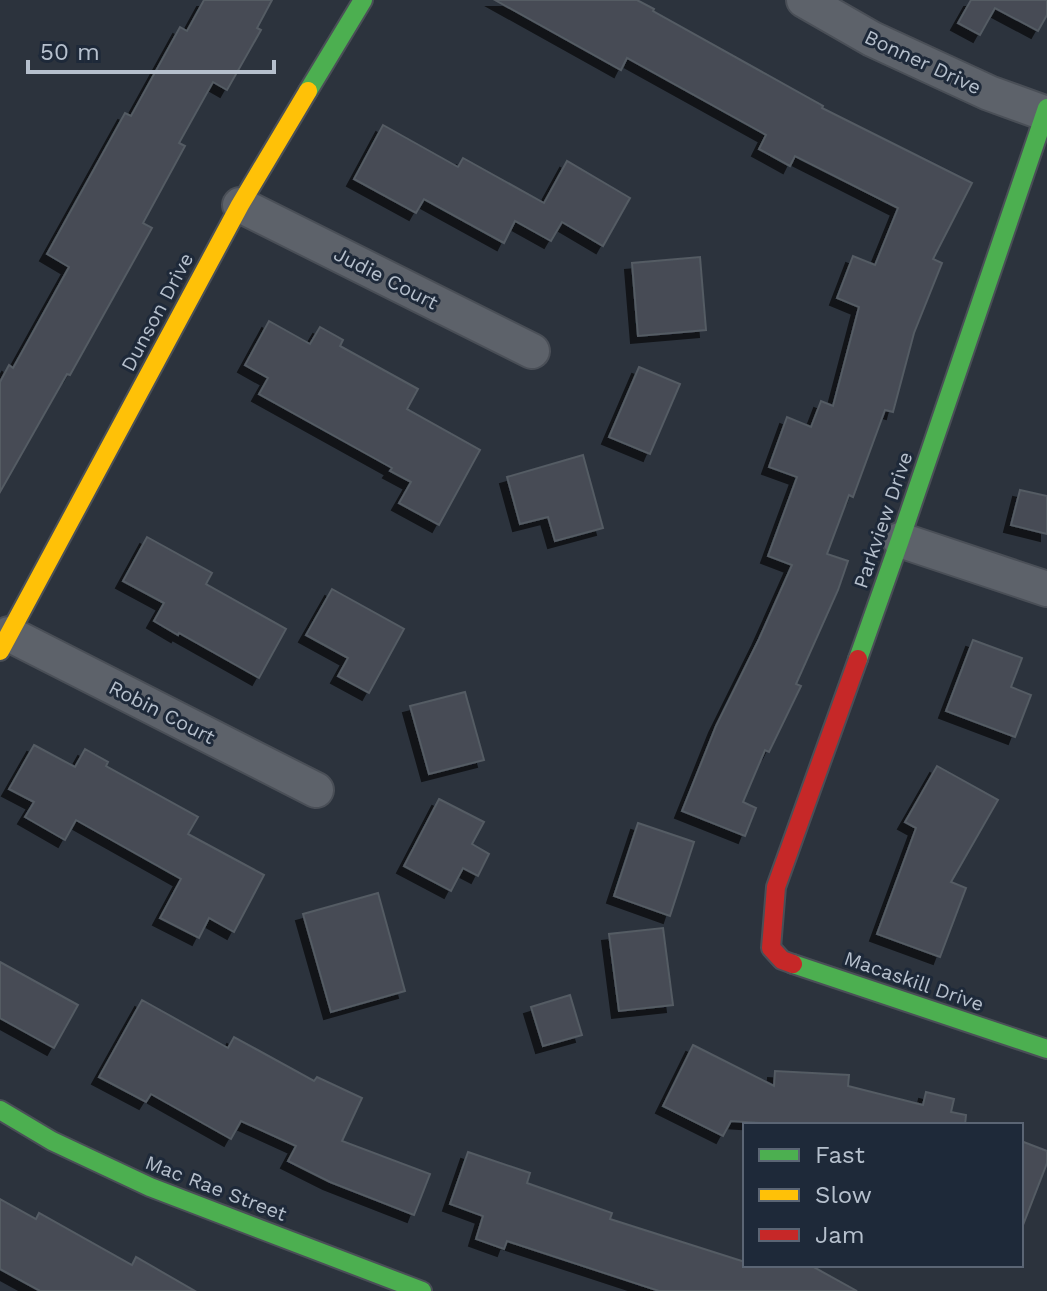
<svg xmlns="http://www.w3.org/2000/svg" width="1047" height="1291" font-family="'Work Sans',sans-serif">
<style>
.building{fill:#464c55;stroke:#545b64;stroke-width:2;filter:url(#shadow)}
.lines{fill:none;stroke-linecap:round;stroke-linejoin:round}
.street-casing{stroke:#4a4f57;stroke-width:38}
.fast-casing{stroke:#4a4f57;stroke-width:22}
.slow-casing{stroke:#4a4f57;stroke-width:22}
.jam-casing{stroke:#4a4f57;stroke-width:22}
.street{stroke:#5d626a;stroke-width:34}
.fast{stroke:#4caf50;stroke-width:18}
.slow{stroke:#ffc107;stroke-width:18}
.jam{stroke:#c62828;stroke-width:18}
.labels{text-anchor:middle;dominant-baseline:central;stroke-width:6;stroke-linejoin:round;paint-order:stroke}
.street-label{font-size:20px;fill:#b6c0cd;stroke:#1e2939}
</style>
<defs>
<filter id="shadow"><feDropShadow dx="-7" dy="7" stdDeviation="0" flood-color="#0009"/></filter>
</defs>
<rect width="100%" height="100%" fill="#2c333d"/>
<g class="building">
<polygon points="204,0 272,0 257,28 261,30 227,90 213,82 179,143 185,146 143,223 152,228 70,375 67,374 0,492 0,382 9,365 13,368 69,267 47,254 125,113 131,116 180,27 187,31"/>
<polygon points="495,0 637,0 654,9 653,11 823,106 822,108 972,183 933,259 942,263 914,333 893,412 885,410 853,497 849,495 827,554 848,561 838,590 796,684 801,686 769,752 765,750 743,802 756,808 745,836 682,811 716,726 759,639 792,565 768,556 797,477 769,467 787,417 811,427 821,401 833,406 859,307 837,298 853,256 875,265 898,208 795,156 790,166 759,149 766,135 627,58 621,70"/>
<polygon points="971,0 1047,0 1047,15 1038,31 995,8 980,35 958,23"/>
<polygon points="383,125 458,167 463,158 544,203 567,161 630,198 603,246 562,222 551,241 515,221 504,243 424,199 416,213 354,179"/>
<polygon points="700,257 706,330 638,336 632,263"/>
<polygon points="269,321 310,344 320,327 343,340 340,346 418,389 407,409 480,450 439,525 399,503 411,482 390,471 392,468 259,394 268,378 245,365"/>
<polygon points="639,367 680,384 650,454 609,437"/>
<polygon points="583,455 603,528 555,541 548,517 520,524 507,477"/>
<polygon points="1020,490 1047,496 1047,534 1011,525"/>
<polygon points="147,537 212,573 206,584 286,629 259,678 179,633 178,635 154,621 164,603 123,581"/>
<polygon points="332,589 404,629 369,693 338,676 348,658 306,635"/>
<polygon points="973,640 1022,658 1011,687 1031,695 1015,737 946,711"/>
<polygon points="465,692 484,760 429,774 410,706"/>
<polygon points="34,745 75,767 85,749 108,762 106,766 198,817 188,834 264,875 234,932 209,918 199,938 160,918 181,879 76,820 65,840 25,817 34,802 9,789"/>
<polygon points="937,766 998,800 951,882 966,888 940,957 877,934 916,828 905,822"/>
<polygon points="439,799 484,822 472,844 489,854 478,876 463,868 451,891 404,866"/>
<polygon points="638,823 694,842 670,916 614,896"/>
<polygon points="378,893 405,991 331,1012 303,914"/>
<polygon points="663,928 673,1005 619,1011 609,934"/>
<polygon points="0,962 78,1005 54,1048 0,1018"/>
<polygon points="570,995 582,1035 543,1046 531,1007"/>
<polygon points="142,1000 228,1048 234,1037 314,1081 317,1077 362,1098 342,1141 430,1174 414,1215 330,1182 288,1161 296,1146 241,1121 231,1139 151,1094 146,1102 99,1077"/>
<polygon points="693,1045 774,1086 775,1071 849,1075 848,1086 923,1105 926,1092 954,1099 951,1112 966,1115 965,1125 793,1125 731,1121 723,1136 663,1106"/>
<polygon points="1021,1141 1047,1151 1047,1163 1023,1225 1021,1225"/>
<polygon points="468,1152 530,1173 527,1183 612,1213 610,1219 745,1262 745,1265 810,1265 857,1291 659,1291 507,1241 504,1249 476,1239 483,1216 450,1204"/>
<polygon points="0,1199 36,1219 39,1213 132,1265 136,1257 195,1291 40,1291 0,1269"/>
</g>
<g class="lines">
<g class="street-casing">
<g id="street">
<polyline points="804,0 872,39 989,93 1047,114"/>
<polyline points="240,205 532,351"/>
<polyline points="900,540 1047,589"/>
<polyline points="9,634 316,790"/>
</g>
</g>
<g class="fast-casing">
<g id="fast">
<polyline points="308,91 363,0"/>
<polyline points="858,659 900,540 1047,108"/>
<polyline points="793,964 1047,1049"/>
<polyline points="0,1110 52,1141 150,1187 422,1291"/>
</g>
</g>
<g class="slow-casing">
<polyline id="slow" points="0,651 240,205 308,91"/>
</g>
<g class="jam-casing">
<polyline id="jam" points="793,964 782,960 771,948 776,887 858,659"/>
</g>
<use href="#street" class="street"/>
<use href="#fast" class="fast"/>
<use href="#slow" class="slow"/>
<use href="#jam" class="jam"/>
</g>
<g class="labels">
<g class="street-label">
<text transform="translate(923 62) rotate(25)">Bonner Drive</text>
<text transform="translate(386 278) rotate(27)">Judie Court</text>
<text transform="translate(157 312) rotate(-62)">Dunson Drive</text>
<text transform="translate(883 520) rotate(-71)">Parkview Drive</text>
<text transform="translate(162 712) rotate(27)">Robin Court</text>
<text transform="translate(914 981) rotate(19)">Macaskill Drive</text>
<text transform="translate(216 1188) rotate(21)">Mac Rae Street</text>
</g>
</g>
<rect x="743" y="1123" width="280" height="144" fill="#1e2939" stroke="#5b6574" stroke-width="2"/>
<rect x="759" y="1149" width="40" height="12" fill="#4caf50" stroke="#5b6574" stroke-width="2"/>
<text x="815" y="1163" font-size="24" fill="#b6c0cd">Fast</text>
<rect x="759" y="1189" width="40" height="12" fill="#ffc107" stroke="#5b6574" stroke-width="2"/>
<text x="815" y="1203" font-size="24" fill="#b6c0cd">Slow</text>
<rect x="759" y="1229" width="40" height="12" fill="#c62828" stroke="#5b6574" stroke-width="2"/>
<text x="815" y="1243" font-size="24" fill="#b6c0cd">Jam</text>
<path d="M28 60v12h246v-12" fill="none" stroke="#b6c0cd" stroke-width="4"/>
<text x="40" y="60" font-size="24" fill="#b6c0cd" stroke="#1e2939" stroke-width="6" paint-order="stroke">50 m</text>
</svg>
